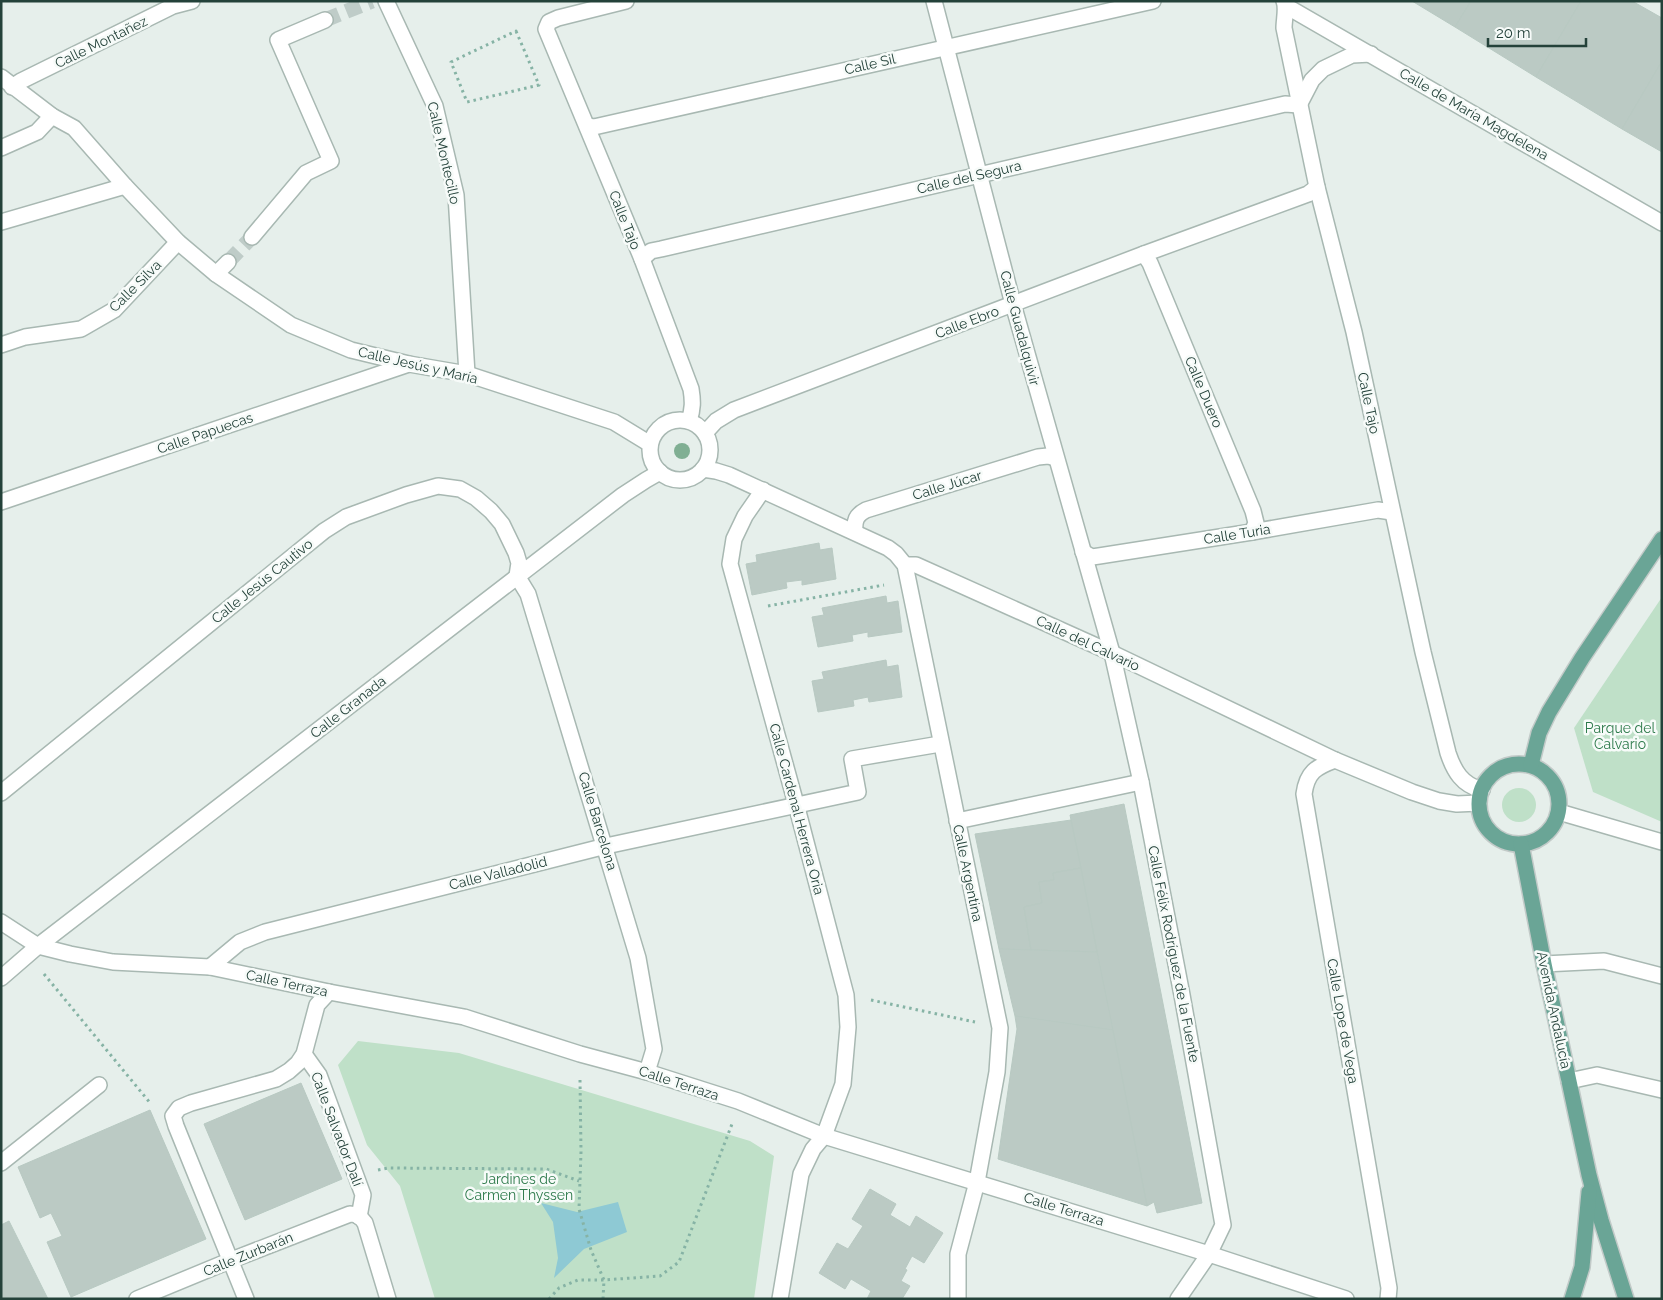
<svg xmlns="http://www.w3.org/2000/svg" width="1663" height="1300" font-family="Raleway,sans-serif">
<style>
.green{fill:#bfe0c8}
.water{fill:#8ec9d4}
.building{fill:#bbcac4;stroke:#b8c9c2}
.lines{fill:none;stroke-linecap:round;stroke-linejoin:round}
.minor-tunnel{stroke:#bfccc8;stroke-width:15;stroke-dasharray:15 8;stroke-linecap:butt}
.minor-casing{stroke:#a8b8b2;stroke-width:18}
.major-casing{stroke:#c2cac8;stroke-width:18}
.path{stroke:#86b3a5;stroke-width:3;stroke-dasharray:2.5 4;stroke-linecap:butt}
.minor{stroke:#fff;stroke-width:15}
.major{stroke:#6aa596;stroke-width:15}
.tree{fill:#80af93}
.labels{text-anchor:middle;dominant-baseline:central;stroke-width:5;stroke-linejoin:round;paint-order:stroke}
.street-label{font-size:14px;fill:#24423a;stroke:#f7fbf9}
.park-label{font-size:14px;fill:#2d7a4b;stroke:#f7fbf9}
</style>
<rect width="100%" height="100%" fill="#e6efeb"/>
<g class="green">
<polygon points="1662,597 1662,822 1593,792 1574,728"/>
<circle cx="1519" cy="805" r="17"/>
<polygon points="358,1041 459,1053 750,1141 774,1156 754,1299 435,1299 400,1186 367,1145 338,1065"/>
</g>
<polygon class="water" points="618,1202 627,1232 584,1249 554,1278 558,1258 553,1222 541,1203 577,1212"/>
<g class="building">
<polygon points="1412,1 1471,1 1455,27"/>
<polygon points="1471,1 1581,1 1536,77 1455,27"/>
<polygon points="1581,1 1632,1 1662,18 1662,61 1622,129 1536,77"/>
<polygon points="1662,61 1662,152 1622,129"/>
<polygon points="819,543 820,550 832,548 836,579 802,585 802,580 786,582 787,588 752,595 746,564 757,562 756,555"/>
<polygon points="886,596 887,603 898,601 902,632 868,637 868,632 852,635 853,641 818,647 812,617 824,615 822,608"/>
<polygon points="886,660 887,667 898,665 902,697 869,702 868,697 853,700 854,706 818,712 812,681 824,679 822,672"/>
<polygon points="1124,804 1202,1203 1157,1213 1154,1202 1147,1206 1070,815"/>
<polygon points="1071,820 1081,868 1053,873 1054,880 1039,882 1042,903 1024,907 1031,950 999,949 975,834"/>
<polygon points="1081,868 1097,952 1031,950 1024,907 1042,903 1039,882 1054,880 1053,873"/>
<polygon points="999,949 1097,952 1113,1030 1015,1016"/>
<polygon points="1015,1016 1113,1030 1147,1206 998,1159 1017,1029"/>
<polygon points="301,1083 342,1179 245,1220 204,1124"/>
<polygon points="150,1110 206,1239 71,1297 47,1242 62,1236 51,1213 40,1218 18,1167"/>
<polygon points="870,1189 896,1204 890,1215 910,1227 916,1216 943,1233 924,1263 912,1256 905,1269 907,1270 901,1281 910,1286 902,1299 867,1299 871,1291 851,1279 845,1289 819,1273 837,1243 848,1249 863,1226 852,1219"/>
<polygon points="9,1221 48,1299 1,1299 1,1225"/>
</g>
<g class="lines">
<g class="minor-tunnel">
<polyline points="325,20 372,1"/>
<polyline points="228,262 252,237"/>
</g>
<g class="minor-casing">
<g id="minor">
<polyline points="386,1 435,106 456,195 467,374"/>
<path d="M626,1L558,18L549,22L546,29L642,259L691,389C693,401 693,409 689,421"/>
<polyline points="934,1 1013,304 1112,653 1141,782 1182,995 1223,1225 1209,1254 1178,1299"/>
<path d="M1284,1C1287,8 1284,20 1284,28L1317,187L1354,332L1423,652L1448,753C1454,771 1462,785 1482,790"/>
<polyline points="1286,6 1662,223"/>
<polyline points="1,77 52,116 74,128 125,186 178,242 216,274 291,325 351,350 409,364 467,374 614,422 650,444"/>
<polyline points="12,87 21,81 173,6 192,1"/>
<polyline points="1299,105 1312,80 1323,69 1352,55 1371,54"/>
<polyline points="587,126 594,127 1153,1"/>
<polyline points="1,148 37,132 52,116"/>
<polyline points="1,222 125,186"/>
<polyline points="252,237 306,173 331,161 278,40 325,20"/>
<polyline points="1144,254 1150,263 1253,511 1256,523 1252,532"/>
<polyline points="642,259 651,251 661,249 1285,104 1299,105"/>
<polyline points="216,274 228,262"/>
<polyline points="1,345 25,337 81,329 114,310 178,242"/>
<circle cx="680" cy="450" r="30"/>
<polyline points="705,433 716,421 734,410 1144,254 1308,194 1317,187"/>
<polyline points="703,469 716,471 729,475 888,548 896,554 905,565 1000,1028 997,1072 977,1182 958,1254 958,1299"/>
<polyline points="763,490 745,516 734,539 730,564 796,804 846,995 848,1027 843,1084 824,1136 813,1149 801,1174 780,1299"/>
<polyline points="1,502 409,364"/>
<path d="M855,532C854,521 856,515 866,510L1038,457L1048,456L1056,458"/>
<polyline points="1083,552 1092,557 1099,556 1252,532 1378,510 1392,512"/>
<polyline points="905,565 916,565 1112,653 1335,760 1412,792 1439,801 1457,804 1479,803"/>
<path d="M1335,760C1316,767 1307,772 1304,794L1389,1288L1388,1299"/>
<polyline points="1,793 324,531 346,517 406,495 438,486 460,489 476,498 491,511 502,524 516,553 519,563 517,576 528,594 638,958 654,1049 647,1072"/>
<polyline points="1559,812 1662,842"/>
<polyline points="957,821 1141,782"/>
<polyline points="1,922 38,946 70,954 113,962 210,967 329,992 464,1017 580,1054 647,1072 738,1101 824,1136 1209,1254 1346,1299"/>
<polyline points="1544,964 1604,961 1662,976"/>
<polyline points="210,967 240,942 265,932 606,846 858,792 852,759 940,744"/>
<polyline points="1,978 38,946 623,495 646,480 660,472"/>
<polyline points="304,1054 319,1075 363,1195 359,1217"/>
<polyline points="1569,1081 1597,1075 1662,1090"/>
<polyline points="1,1163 99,1085"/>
<path d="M137,1299L229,1261L350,1214C357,1214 361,1217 365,1223L388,1299"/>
<polyline points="246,1299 176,1126 173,1116 179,1108 191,1103 276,1079 289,1071 298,1063 304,1054 317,1005 329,992"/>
</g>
</g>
<g class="major-casing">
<g id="major">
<circle cx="1519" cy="804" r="40"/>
<polyline points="1531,765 1539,733 1549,712 1582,658 1662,539"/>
<polyline points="1521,844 1544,964 1589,1175 1601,1220 1626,1299"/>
<polyline points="1572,1299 1582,1267 1589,1192"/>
</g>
</g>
<g class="path">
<polygon points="516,31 539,85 467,102 451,62"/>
<polyline points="768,606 884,585"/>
<polyline points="44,974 151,1104"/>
<polyline points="871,1000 975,1022"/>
<polyline points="580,1080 581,1152 579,1209 591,1250 604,1280 603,1299"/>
<polyline points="378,1170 388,1168 546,1169 579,1181"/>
<polyline points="549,1299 559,1288 578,1280 604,1280 660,1276 679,1262 732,1124"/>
</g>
<use href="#minor" class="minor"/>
<use href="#major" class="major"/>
</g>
<circle class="tree" cx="682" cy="451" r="8"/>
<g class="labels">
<g class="street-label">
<text transform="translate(101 42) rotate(-26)">Calle Montañez</text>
<text transform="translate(870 64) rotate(-13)">Calle Sil</text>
<text transform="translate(1474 114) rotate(30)">Calle de María Magdelena</text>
<text transform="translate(444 153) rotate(77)">Calle Montecillo</text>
<text transform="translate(969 177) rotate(-13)">Calle del Segura</text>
<text transform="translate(625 220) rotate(68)">Calle Tajo</text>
<text transform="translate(135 286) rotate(-45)">Calle Silva</text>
<text transform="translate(967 322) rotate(-21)">Calle Ebro</text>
<text transform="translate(1020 328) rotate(75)">Calle Guadalquivir</text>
<text transform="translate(418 365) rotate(13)">Calle Jesús y María</text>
<text transform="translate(1204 392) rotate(67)">Calle Duero</text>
<text transform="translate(1369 403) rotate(78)">Calle Tajo</text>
<text transform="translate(205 433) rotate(-19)">Calle Papuecas</text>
<text transform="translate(947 485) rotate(-17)">Calle Júcar</text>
<text transform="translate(1237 534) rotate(-9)">Calle Turia</text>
<text transform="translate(262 581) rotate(-39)">Calle Jesús Cautivo</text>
<text transform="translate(1088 643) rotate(25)">Calle del Calvario</text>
<text transform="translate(348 707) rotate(-38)">Calle Granada</text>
<text transform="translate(797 809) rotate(75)">Calle Cardenal Herrera Oria</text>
<text transform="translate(598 821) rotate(73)">Calle Barcelona</text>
<text transform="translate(498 873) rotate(-14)">Calle Valladolid</text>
<text transform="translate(968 873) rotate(78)">Calle Argentina</text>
<text transform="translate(1174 954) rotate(79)">Calle Félix Rodríguez de la Fuente</text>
<text transform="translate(287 983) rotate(12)">Calle Terraza</text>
<text transform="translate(1554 1010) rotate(78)">Avenida Andalucía</text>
<text transform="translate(1343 1021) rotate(80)">Calle Lope de Vega</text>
<text transform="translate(679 1083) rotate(18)">Calle Terraza</text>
<text transform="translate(337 1129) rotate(69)">Calle Salvador Dalí</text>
<text transform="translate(1064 1209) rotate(17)">Calle Terraza</text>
<text transform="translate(248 1254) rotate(-22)">Calle Zurbarán</text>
</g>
<g class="park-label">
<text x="1620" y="728">Parque del<tspan x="1620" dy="16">Calvario</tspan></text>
<text x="519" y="1179">Jardines de<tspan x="519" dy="16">Carmen Thyssen</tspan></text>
</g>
</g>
<rect width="1663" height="1300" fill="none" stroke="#24423a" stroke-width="5"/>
<path d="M1488 38v8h98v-8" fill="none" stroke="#24423a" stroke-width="2.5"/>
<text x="1496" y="38" font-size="15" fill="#24423a" stroke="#f7fbf9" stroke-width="4" paint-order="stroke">20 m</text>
</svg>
